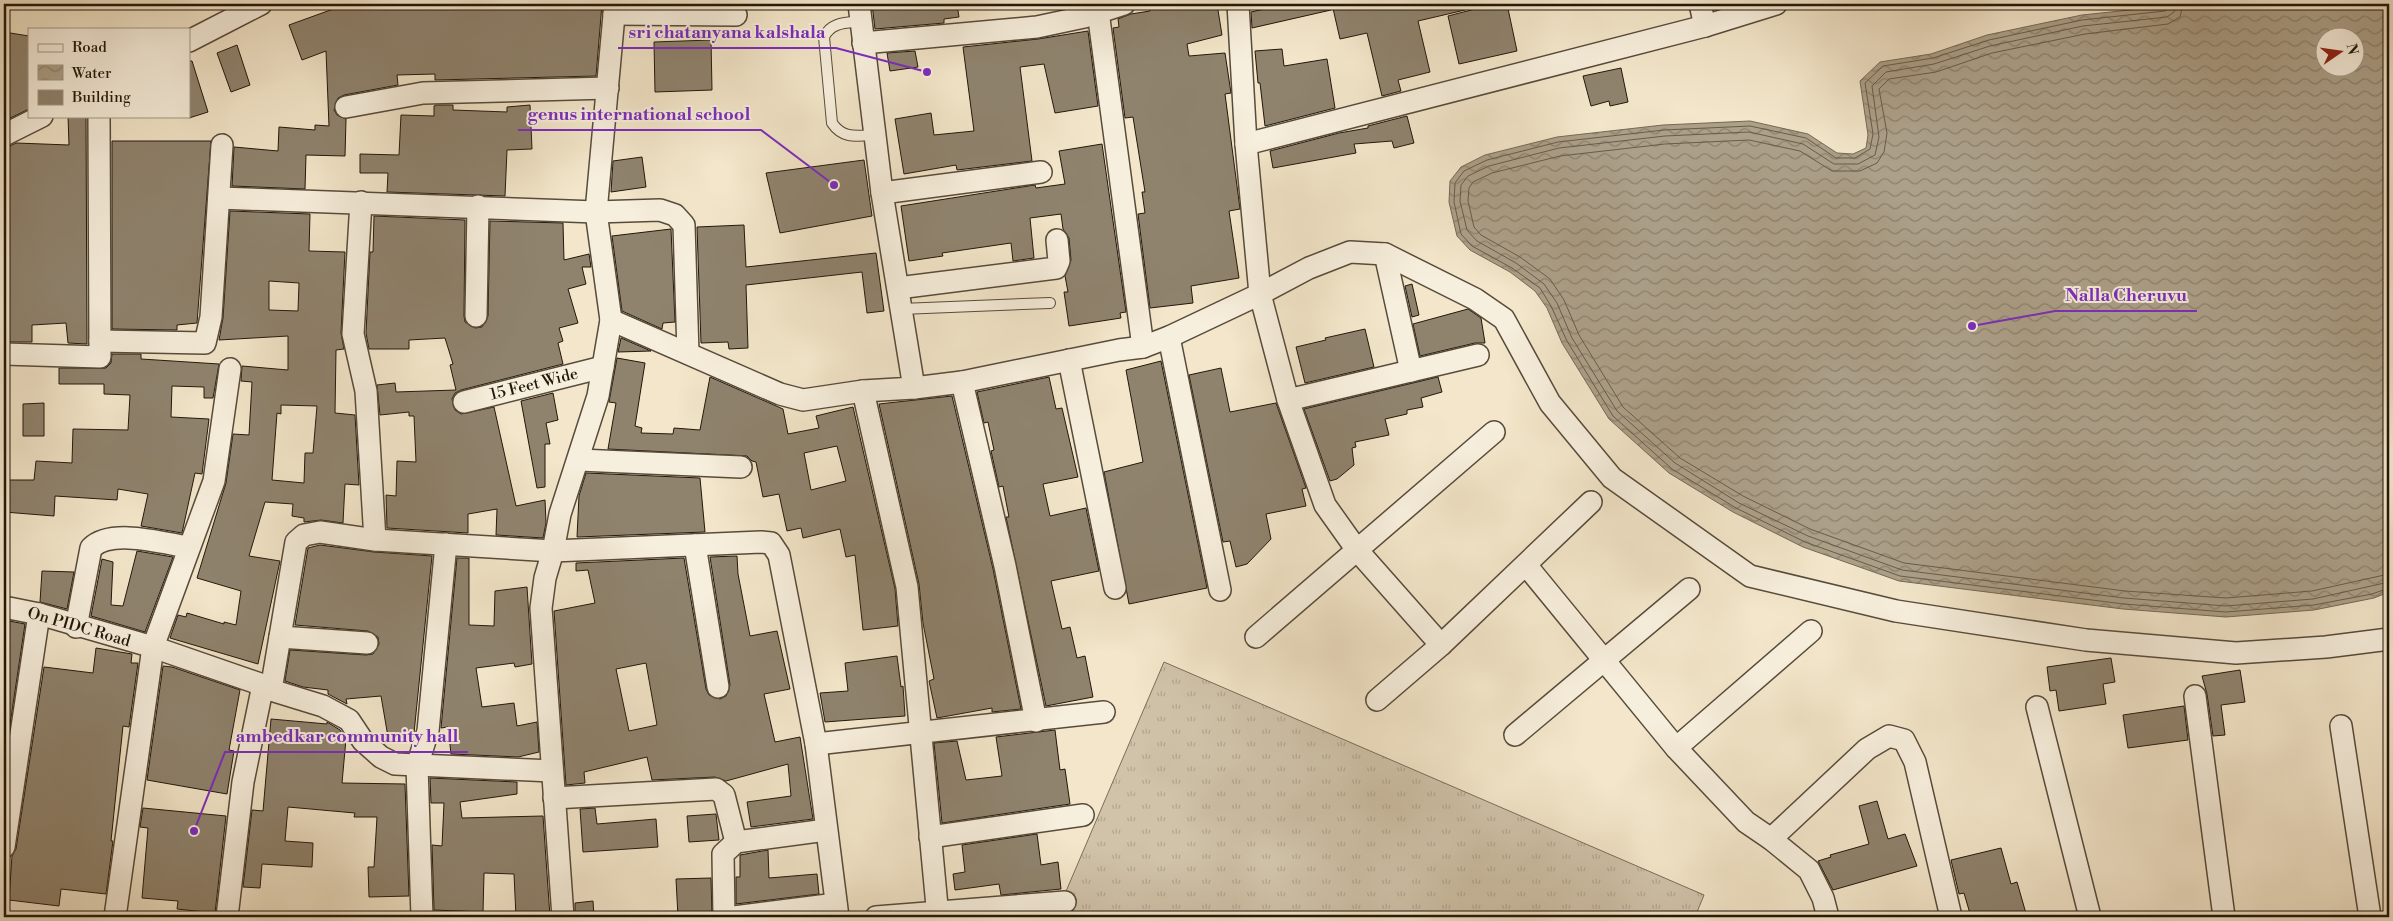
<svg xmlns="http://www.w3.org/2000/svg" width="2393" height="921" font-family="'Libre Bodoni',serif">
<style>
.grass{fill:url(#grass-tufts);stroke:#7a6d5a}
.water{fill:url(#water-waves);stroke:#756957;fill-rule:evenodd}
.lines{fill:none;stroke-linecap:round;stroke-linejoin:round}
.shore{stroke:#685c4a;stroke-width:1}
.building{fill:#8f836e;stroke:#23170b;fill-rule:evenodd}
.service-casing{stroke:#574b3b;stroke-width:12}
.minor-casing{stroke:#574b3b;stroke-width:24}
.service{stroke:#f7efdd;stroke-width:10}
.minor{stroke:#f7efdd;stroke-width:21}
.labels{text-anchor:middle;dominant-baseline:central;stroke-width:4;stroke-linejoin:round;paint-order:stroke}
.street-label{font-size:16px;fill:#23170b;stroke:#f7efdd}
.leader{fill:none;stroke:#7b2cbf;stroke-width:2}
.callout-dot{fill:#7b2cbf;stroke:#f7efdd;stroke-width:2}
.callout-label{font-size:18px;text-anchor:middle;font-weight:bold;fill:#7b2cbf;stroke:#f7efdd;stroke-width:4;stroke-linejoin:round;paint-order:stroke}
</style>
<defs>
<pattern id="grass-tufts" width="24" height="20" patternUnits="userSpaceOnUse" patternTransform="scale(1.25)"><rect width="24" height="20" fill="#d0c3aa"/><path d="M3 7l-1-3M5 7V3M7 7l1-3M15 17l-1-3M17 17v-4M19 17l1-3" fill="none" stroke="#b2a791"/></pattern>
<pattern id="water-waves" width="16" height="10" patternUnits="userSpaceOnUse" patternTransform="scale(1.25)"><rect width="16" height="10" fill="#aca089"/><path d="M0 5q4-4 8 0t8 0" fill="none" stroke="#8c816e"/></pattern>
</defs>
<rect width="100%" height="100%" fill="#f3e6ca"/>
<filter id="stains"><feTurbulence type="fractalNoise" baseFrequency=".004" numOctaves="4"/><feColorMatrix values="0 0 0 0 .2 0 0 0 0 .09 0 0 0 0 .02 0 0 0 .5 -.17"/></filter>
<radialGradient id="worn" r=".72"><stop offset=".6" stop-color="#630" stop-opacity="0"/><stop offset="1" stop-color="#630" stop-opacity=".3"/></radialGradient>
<polygon class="grass" points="1164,662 1704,895 1695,917 1055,917"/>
<path class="water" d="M2215,4H2389V592L2374,598L2314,610L2226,617L2123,609L1899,581L1803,547L1733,512L1669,473L1609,419L1562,343L1547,308L1535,291L1510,272L1470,250L1457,236L1449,202L1450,181L1461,167L1485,155L1557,137L1663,125L1750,121L1808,134L1837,153L1853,154L1866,148L1868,135L1860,81L1880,62L1931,54L1987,35L2082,15L2168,6ZM2326,38H2356V68H2326Z"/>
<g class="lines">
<g class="shore">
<polyline points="2170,4 2169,8 2165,11 2082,20 1989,40 1933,58 1883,66 1865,83 1873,134 1870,149 1855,158 1836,158 1806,138 1750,126 1664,130 1558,142 1487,160 1464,171 1455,183 1454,202 1461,234 1472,246 1512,268 1540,288 1551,306 1567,341 1613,416 1672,469 1736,508 1805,542 1900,576 2124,604 2226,612 2314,605 2372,594 2389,588"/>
<polyline points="2176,4 2174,12 2167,17 2083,26 1990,46 1934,64 1886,72 1872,86 1879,137 1875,155 1858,164 1834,164 1803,144 1749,132 1665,136 1559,148 1489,166 1468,176 1461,185 1460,201 1467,230 1477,241 1516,263 1544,284 1557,303 1572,338 1617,411 1675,463 1739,503 1808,536 1902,570 2124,598 2226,606 2313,599 2389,582"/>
<polyline points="2183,4 2180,17 2168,24 2085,34 1992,53 1936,72 1889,79 1879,89 1887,133 1884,152 1877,163 1860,171 1832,171 1800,151 1749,140 1665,144 1560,156 1492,173 1473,182 1469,188 1468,201 1474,227 1481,235 1520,257 1550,279 1564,300 1579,335 1623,407 1680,458 1743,496 1810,529 1904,563 2125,591 2226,598 2312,591 2389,574"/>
</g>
</g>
<g class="building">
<polygon points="347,4 602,4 596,76 435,80 435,74 397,75 398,85 344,95 338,98 334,110 337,115 346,119 345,156 306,155 305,189 232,186 234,147 278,151 279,127 315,130 315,125 329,126 326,51 302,60 289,25"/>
<polygon points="872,4 957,4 959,17 944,19 944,23 875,29"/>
<polygon points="1149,4 1217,4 1222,35 1187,44 1189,56 1225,53 1231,93 1225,94 1240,209 1229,211 1239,278 1191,286 1193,303 1150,308 1138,214 1145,213 1142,192 1145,192 1133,117 1125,118 1113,28 1119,27 1118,19 1131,14 1150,11"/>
<polygon points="1287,4 1330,4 1331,10 1252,28 1251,12"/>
<polygon points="1332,4 1464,4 1465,10 1418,21 1430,72 1398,80 1401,91 1382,96 1367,33 1340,39"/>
<polygon points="1478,4 1507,4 1517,51 1459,64 1448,16 1479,8"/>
<polygon points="1088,31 1098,106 1055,113 1044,64 1020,67 1032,161 957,170 956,165 904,174 895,119 931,113 934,135 974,131 963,47 1038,39"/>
<polygon points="4,32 29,36 29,109 4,121"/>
<polygon points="711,40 712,90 655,92 654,42"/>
<polygon points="237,45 250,85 231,92 217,53"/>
<polygon points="1282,49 1284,66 1327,59 1335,108 1265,126 1260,83 1258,83 1255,51"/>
<polygon points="915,51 918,67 890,71 887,53"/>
<polygon points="189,61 192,61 208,112 189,118"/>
<polygon points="1621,68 1628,102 1610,106 1609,101 1591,106 1583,76"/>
<polygon points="436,105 453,105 453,110 507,112 507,107 530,105 532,149 507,150 505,196 387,192 388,173 360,173 360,154 399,155 401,115 434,116 434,106"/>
<polygon points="68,116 86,116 87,344 68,343 66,323 32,325 32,342 5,342 4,221 6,221 8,147 16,143 69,145"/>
<polygon points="1407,116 1414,143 1394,148 1392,141 1354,144 1356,153 1273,168 1270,151 1339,133 1368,128 1368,126"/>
<polygon points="112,141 211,141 197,323 177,325 177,330 112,329"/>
<polygon points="1102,144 1126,312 1120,313 1121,318 1069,326 1064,292 1068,292 1065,276 1071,260 1069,238 1063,229 1061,214 1030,218 1034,258 1013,261 1011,243 942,253 943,256 909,261 901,206 1035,185 1036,188 1065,184 1059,151"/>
<polygon points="642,157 646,187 611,192 613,161"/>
<polygon points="864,160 872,216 780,233 766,173"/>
<path d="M230,211L310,214L309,251L345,252L341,333L344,349L336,350L335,413L355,415L359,485L345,484L343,523L321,520L304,522V518L292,516L293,504L265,502L249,556L280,561L258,664L170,638L178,615L186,617L187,613L224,624V622L236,625L241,591L197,578L226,483L233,434L249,435L252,382L241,381L242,366L288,370V336L219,340L223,318ZM269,281L299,283L298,311L269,310ZM281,405L317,406L313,453H305L304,483L272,480L277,413L281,414Z"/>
<polygon points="374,216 465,220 464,316 465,322 475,328 482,327 488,316 490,221 563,223 564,260 589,254 591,267 582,267 586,284 568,289 578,323 559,328 563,341 558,343 563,364 461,390 455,393 452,399 455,410 461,414 494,407 516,506 545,500 546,523 543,538 496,535 497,509 468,514 468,533 387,528 386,495 396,496 397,461 416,462 414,416 409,416 409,412 380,415 377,385 395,383 396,392 456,390 450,365 453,364 445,338 409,340 409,349 369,349 366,333 370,252 373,252"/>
<polygon points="744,225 746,267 876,253 884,311 867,313 862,272 746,285 748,348 729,349 728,342 701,343 697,227"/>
<polygon points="671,229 675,322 663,323 662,329 622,311 612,236"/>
<polygon points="1412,284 1419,315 1412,317 1405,286"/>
<polygon points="1468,309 1481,318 1485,343 1475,343 1420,356 1413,324"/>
<polygon points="1365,329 1374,367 1305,383 1296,347 1326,340 1325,338"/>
<polygon points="621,338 651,351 618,352"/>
<polygon points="112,354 141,354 141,359 219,364 213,398 204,398 204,387 172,386 171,417 209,419 202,474 195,473 182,533 141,526 148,494 118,489 117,500 55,496 54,516 4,512 4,480 34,480 36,461 72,463 73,429 128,430 130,395 104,394 104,384 59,384 59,368 106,368 111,363"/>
<path d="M617,358L645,363L635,426L642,428L641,433L673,434L674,428L700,430L710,377L783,409L788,434L819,428L816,416L853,407L895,589L898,626L863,630L855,555L846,557L840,529L803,538L801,528L787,531L779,494L763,497L756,462L752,461L747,456L608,449L616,403L609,402ZM837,446L846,481L811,490L804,453Z"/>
<polygon points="1161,361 1207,588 1129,604 1104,472 1143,462 1126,370"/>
<polygon points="1221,368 1230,412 1276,403 1306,488 1302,489 1306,506 1266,514 1271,539 1247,564 1236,567 1230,541 1223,542 1189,375"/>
<polygon points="1049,377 1056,409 1062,408 1078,477 1043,484 1050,516 1086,508 1099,571 1051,581 1062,629 1070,627 1077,658 1085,656 1093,697 1046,706 1006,517 1009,517 1003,486 999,487 991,451 994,450 988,422 984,423 977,392"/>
<polygon points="1438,377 1442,392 1421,398 1423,407 1407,410 1407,414 1385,419 1389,435 1355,442 1356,447 1352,448 1354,465 1337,479 1330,481 1304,409"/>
<polygon points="553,393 558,420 546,423 550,444 545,444 545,487 537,488 521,401"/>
<polygon points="952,396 993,569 1021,709 992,712 992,708 937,718 929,681 934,679 923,623 919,584 879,404"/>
<polygon points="44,403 44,436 23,436 23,404"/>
<polygon points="586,473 700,478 705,532 577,537 579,496"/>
<polygon points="320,545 374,552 432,556 414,733 388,737 381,696 346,699 347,704 328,694 328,690 303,687 285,681 290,650 366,655 373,654 379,644 378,637 368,631 295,625 308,548"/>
<polygon points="137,551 173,557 145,632 91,616 102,559 113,562 111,605 123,606"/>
<path d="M737,556L738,574L750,636L777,631L790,689L764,694L775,742L800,737L813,819L751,827L747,802L791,796L788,764L726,781L715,777L652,780L647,757L584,772L585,783L566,785L554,611L595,603L588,570L576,571V563L684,558L706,689L709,695L720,699L726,696L730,685L710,557ZM646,663L657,725L629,731L616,669Z"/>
<polygon points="457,558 469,558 469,625 494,626 495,591 527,587 532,664 515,667 514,663 476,668 482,707 514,703 517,726 537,722 539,752 518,757 451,754 448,727 441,728"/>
<polygon points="42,571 74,572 67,609 40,602"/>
<polygon points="4,620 25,624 4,765"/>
<polygon points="96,648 132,654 131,663 138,663 129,727 123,726 111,841 113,841 106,894 61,889 59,906 9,900 12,856 16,849 44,667 93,673"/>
<polygon points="897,656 901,687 903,686 905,716 825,722 820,693 848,691 845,663"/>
<polygon points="2111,658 2115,682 2103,684 2106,704 2059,711 2056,690 2050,691 2047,667"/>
<polygon points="163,666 172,667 240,690 229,750 234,751 227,794 147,780"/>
<polygon points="2240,670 2245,702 2221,705 2225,735 2213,736 2207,694 2202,676"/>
<polygon points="2184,706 2188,740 2128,748 2123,715"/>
<polygon points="271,719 327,724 327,722 340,730 346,739 342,783 405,784 409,896 369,897 368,867 374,867 377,817 354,817 355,813 288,807 285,841 313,843 312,867 262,864 260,888 243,887 252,810 263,811"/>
<polygon points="1055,730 1060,770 1065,769 1070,804 942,823 934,743 957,741 966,780 1002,776 996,737"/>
<polygon points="430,778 517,782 517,794 460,802 462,818 543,816 550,917 516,917 514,874 484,873 483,912 434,910 432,845 442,846 444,803 431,803"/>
<polygon points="1877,801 1888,839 1905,834 1917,866 1833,890 1818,861 1831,857 1830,855 1869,844 1859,806"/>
<polygon points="143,808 226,816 215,913 177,909 178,901 142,898 148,828 140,827"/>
<polygon points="595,808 597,824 656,819 658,847 583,852 580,809"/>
<polygon points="716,814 719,840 689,842 687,816"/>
<polygon points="1037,834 1041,865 1058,862 1061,889 1001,895 999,884 955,890 953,874 965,872 962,845"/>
<polygon points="2001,848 2011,884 2017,882 2027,917 1971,917 1964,893 1959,894 1951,860"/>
<polygon points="768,850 769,878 817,874 819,894 736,904 736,877 740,877 740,855"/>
<polygon points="711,878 712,917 678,917 676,879"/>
<polygon points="593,901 594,917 575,917 575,903"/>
</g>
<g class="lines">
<g class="service-casing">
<g id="service">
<path d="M861,21C846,23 831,22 824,37L832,123C843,139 856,136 875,135"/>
<polyline points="901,309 1050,303"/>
</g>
</g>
<g class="minor-casing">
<g id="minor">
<polyline points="1097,4 1143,347"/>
<polyline points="1238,4 1246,144 1260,294 1288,400 1478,355"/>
<polyline points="1700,4 1705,26"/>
<polyline points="614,14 736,15"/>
<polyline points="189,41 261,4"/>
<polyline points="863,43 1037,27 1084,17 1124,4"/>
<polyline points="346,107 423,93 608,88"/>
<polyline points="4,135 42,116"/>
<polyline points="1246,144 1705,26 1776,4"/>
<polyline points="882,193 1041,172"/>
<polyline points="219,198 596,212 660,210 675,215 684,225 688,353"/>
<polyline points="361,202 353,334 366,391 375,540"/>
<polyline points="1385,254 1411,371"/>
<polyline points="898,288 1056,268 1059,261 1057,240"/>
<polyline points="476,316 478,206"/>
<polyline points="611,320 780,394 803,400 863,391 914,388 882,193 859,4"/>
<polyline points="1169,337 1220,590"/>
<polyline points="100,341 205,343 211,317 222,145"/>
<polyline points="4,354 100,357 99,116"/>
<polyline points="1069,360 1115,588"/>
<polyline points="962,382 1005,566 1036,721"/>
<polyline points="914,388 962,382 1119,350 1143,347 1169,337 1260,294 1309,268 1350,252 1385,254 1475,299 1504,319 1550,403 1612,478 1750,576 1896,611 2086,640 2236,653 2326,647 2389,639"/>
<polyline points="863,391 907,587 938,917"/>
<polyline points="1288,400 1325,505 1357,550 1441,645"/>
<polyline points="464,402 603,367"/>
<polyline points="579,460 741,467"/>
<polyline points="695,545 718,687"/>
<polyline points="1526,565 1676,748 1746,822 1771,839 1809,870 1823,898 1828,917"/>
<polyline points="4,607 39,614 153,647 263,685 271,690 296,542 304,535 320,532 375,540 553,551 761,542 771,543 779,555 816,744 838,917"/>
<path d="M76,627L91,548C111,528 163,543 188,547"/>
<polyline points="280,637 367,643"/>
<polyline points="1256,637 1494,432"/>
<polyline points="271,690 323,706 349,720 363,741 381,757 395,764 552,771"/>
<polyline points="2195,696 2224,917"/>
<polyline points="1377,700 1441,645 1591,502"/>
<polyline points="2037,707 2090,917"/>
<polyline points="2341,726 2370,917"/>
<polyline points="1515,735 1689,589"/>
<polyline points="816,744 1104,712"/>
<polyline points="1676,748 1811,631"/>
<polyline points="554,798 716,789 724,795 736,842"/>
<polyline points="930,837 1083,815"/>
<polyline points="1771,839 1867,749 1889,736 1904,740 1915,762 1951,917"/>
<polyline points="4,847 39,614"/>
<polyline points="115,917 153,647 214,481 230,369"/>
<polyline points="227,917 243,782 263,685"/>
<polyline points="422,917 417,766 428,731 446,544"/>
<polyline points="563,917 541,608 545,578 553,551 560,514 598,396 611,320 596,212 615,4"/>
<polyline points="724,917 723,854 736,842 826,830"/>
<polyline points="734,917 836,904"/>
<polyline points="876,917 1065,902"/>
</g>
</g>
<use href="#service" class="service"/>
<use href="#minor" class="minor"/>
</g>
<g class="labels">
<g class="street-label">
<text transform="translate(534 384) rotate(-14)">15 Feet Wide</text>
<text transform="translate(79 627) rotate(16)">On PIDC Road</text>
</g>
</g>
<path class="leader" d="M927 72L836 48H618M834 185L761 130H518M1972 326L2055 311H2197M194 831L225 752H468"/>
<g class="callout-dot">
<circle cx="927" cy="72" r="5"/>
<circle cx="834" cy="185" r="5"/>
<circle cx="1972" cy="326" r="5"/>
<circle cx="194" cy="831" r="5"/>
</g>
<g class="callout-label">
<text x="727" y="38">sri chatanyana kalshala</text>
<text x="639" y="120">genus international school</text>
<text x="2126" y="301">Nalla Cheruvu</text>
<text x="347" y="742">ambedkar community hall</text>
</g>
<rect width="2393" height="921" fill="none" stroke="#f3e6ca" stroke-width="20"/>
<rect x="5" y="5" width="2383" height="911" fill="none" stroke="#23170b" stroke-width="2.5"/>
<rect x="10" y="10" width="2373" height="901" fill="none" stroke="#23170b"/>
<rect x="28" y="28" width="162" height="90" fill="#f7efdd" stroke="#a29989"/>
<rect x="38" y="44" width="25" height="8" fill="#f7efdd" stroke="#a29989"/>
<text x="72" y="52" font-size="15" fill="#23170b">Road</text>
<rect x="38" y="65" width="25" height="15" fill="url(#water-waves)" stroke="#a29989"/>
<text x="72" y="78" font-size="15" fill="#23170b">Water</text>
<rect x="38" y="90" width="25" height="15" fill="#8f836e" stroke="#a29989"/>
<text x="72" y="102" font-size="15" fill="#23170b">Building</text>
<g transform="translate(2340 52) rotate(77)"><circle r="24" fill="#f7efdd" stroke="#a29989"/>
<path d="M0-4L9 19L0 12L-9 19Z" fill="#8f2418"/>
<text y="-8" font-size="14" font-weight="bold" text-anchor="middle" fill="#23170b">N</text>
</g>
<rect width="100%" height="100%" filter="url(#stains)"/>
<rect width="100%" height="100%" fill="url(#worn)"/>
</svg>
